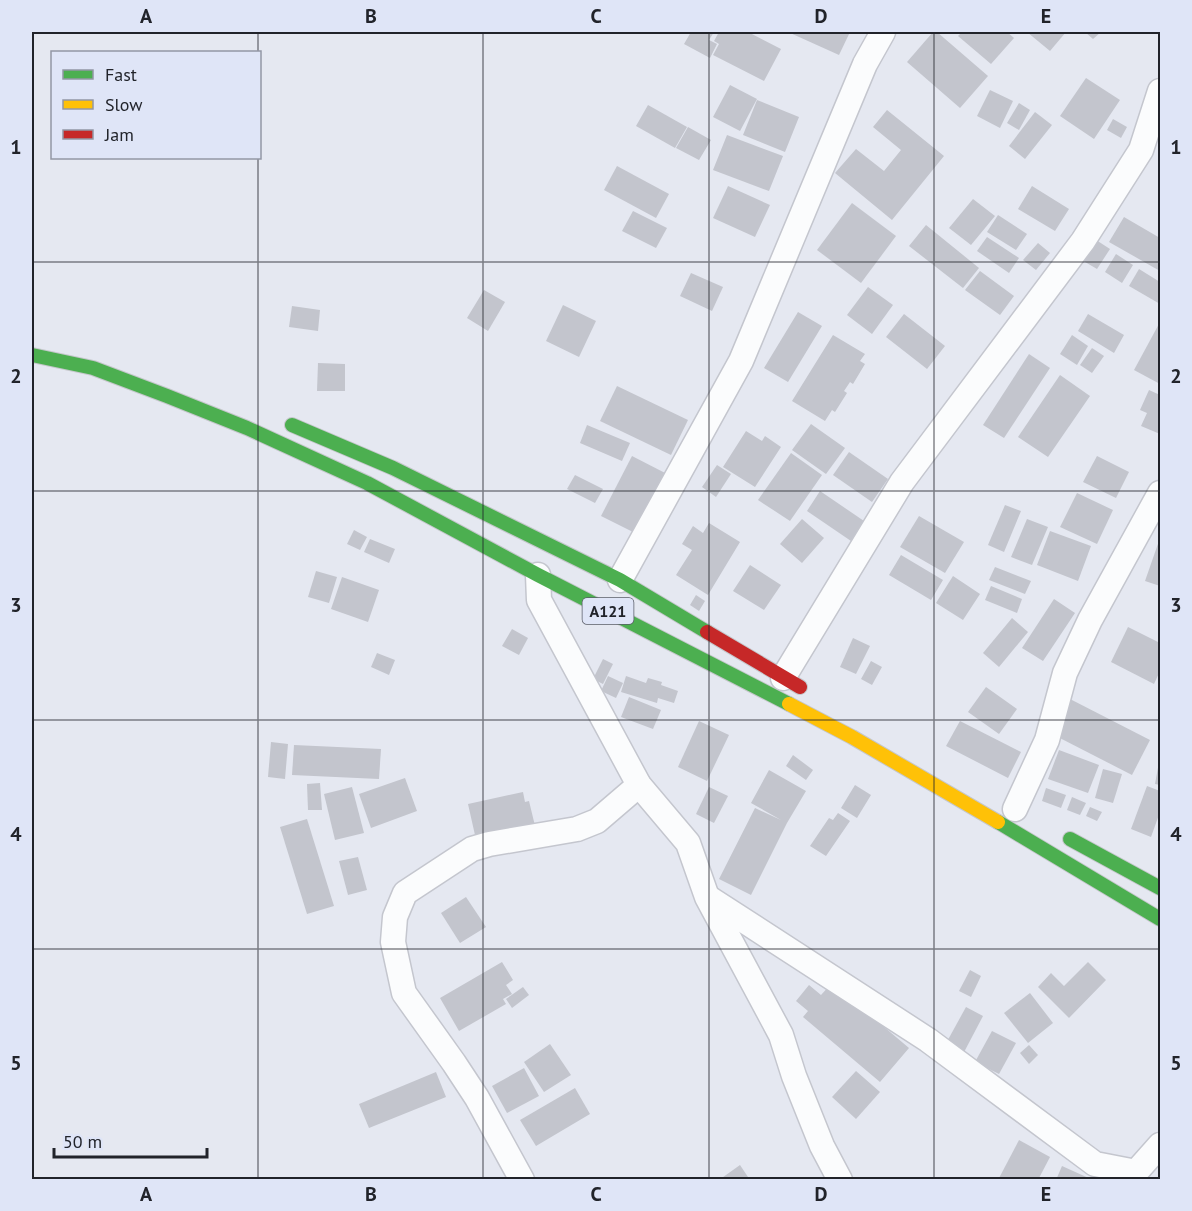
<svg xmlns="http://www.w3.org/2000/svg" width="1192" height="1211" font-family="'PT Sans',sans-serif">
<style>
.building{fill:#c3c5cd}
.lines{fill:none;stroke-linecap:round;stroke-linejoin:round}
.street-casing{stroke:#c4c6ce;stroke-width:27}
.fast-casing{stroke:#c5c7cb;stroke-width:16}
.slow-casing{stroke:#c5c7cb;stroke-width:16}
.jam-casing{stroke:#c5c7cb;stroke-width:16}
.street{stroke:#fbfcfd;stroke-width:24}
.fast{stroke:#4caf50;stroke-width:14}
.slow{stroke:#ffc107;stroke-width:14}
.jam{stroke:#c62828;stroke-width:14}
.grid{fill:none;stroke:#21232a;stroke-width:1.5;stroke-opacity:0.55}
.labels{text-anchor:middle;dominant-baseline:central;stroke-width:5;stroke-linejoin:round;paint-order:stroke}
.shield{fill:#dfe5f7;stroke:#5a5d68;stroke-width:1.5}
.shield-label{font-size:16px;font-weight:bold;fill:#21232a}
.neatline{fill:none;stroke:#21232a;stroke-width:2}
.grid-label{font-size:20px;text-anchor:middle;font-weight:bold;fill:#21232a}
</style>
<rect width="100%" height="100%" fill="#e5e8f1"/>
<g class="building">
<polygon points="691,32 714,32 709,40 717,44 710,58 684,44"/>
<polygon points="719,32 748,32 781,49 764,81 713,55 719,44 714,41"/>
<polygon points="788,32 850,32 839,55"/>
<polygon points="933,32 937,32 988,76 960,108 907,62"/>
<polygon points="962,32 1007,32 1014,38 991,64 958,36"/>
<polygon points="1027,32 1066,32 1050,51"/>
<polygon points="1085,32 1101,32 1093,39"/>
<polygon points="1086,78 1120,100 1094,139 1060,116"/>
<polygon points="730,85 757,99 740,131 713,117"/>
<polygon points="990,90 1013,101 1000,128 977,116"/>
<polygon points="757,100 799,117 785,152 743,135"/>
<polygon points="1019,103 1030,110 1019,130 1007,123"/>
<polygon points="648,105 687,127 675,148 636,126"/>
<polygon points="887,110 944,156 892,220 835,173 856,149 884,171 901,150 873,127"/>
<polygon points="1035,112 1052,125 1025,159 1009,146"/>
<polygon points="1113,119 1127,127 1121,138 1107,130"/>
<polygon points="688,127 711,140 699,160 676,148"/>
<polygon points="727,135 783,156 769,191 713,170"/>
<polygon points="617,166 669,194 656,218 604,190"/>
<polygon points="728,186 770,205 755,237 713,218"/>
<polygon points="1032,186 1069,209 1055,231 1018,209"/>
<polygon points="973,199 995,216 971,245 949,228"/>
<polygon points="852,203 896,236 861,283 817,250"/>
<polygon points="633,211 667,228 656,248 622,231"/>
<polygon points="998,215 1027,234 1016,250 987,232"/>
<polygon points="1124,217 1160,238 1160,271 1109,242"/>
<polygon points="926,225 979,268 963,288 909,246"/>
<polygon points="987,237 1019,258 1009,273 977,251"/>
<polygon points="1093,238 1110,249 1097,269 1080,259"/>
<polygon points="1038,243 1050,253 1036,270 1023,260"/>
<polygon points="1116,254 1133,265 1122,283 1105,272"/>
<polygon points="1139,269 1160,282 1160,304 1129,286"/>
<polygon points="980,271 1014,296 1000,315 965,290"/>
<polygon points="691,273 723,287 712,311 680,296"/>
<polygon points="868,287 893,305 872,334 847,315"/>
<polygon points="484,290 505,302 488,331 467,318"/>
<polygon points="563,305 596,321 579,357 546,341"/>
<polygon points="292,306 320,310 318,331 289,327"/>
<polygon points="798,312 822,326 788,382 764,368"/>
<polygon points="904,314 945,346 927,369 886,337"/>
<polygon points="1088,314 1124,335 1114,353 1078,331"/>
<polygon points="1160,322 1160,384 1134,370"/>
<polygon points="833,335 865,354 860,361 865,364 853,384 850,382 844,391 847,393 835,412 832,410 825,421 792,401"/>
<polygon points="1072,335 1088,346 1077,365 1060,354"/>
<polygon points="1092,348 1104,356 1092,373 1080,365"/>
<polygon points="1029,354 1050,368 1004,438 983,425"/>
<polygon points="318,363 345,364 345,391 317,391"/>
<polygon points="1060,375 1090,396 1048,457 1018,437"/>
<polygon points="617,386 688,420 671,455 600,421"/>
<polygon points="1149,390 1160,395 1160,434 1141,426 1147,413 1140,410"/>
<polygon points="811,424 845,448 826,474 792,450"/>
<polygon points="587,425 630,443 622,461 580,443"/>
<polygon points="746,431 762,441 765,436 781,447 755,487 723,467"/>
<polygon points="849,452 888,479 872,502 833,475"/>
<polygon points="791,453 822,475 790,521 758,500"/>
<polygon points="632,456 669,475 639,535 601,516"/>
<polygon points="1097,456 1129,472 1116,498 1083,482"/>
<polygon points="717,465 731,474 716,497 702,487"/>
<polygon points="575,475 603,489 595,503 567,489"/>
<polygon points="820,491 864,521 851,541 807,511"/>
<polygon points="1077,493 1113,510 1097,544 1060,527"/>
<polygon points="1005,505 1021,511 1004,552 988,545"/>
<polygon points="919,516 964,542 945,573 900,547"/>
<polygon points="802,519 824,538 802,563 780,544"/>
<polygon points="1027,519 1048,527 1032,565 1011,557"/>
<polygon points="709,523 740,542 708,595 676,575 692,550 682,544 693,526 703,533"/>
<polygon points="354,530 367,537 360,550 347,544"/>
<polygon points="1050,531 1091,546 1078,581 1037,565"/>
<polygon points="1160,538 1160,586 1145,581"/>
<polygon points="370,539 395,549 389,563 364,552"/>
<polygon points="901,555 943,580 931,600 889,575"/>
<polygon points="750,565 781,585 764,610 733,591"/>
<polygon points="995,567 1031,581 1025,594 989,580"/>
<polygon points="316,571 337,577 329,603 308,597"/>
<polygon points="953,576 980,594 963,620 936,603"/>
<polygon points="342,577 379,590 368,622 331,609"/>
<polygon points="991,586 1022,599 1017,613 985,600"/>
<polygon points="696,595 705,601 699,611 690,605"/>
<polygon points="1054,599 1075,613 1043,661 1022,648"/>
<polygon points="1012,618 1028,632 999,667 983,653"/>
<polygon points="1128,627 1160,643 1160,671 1154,684 1111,662"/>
<polygon points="512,629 528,638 519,655 502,646"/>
<polygon points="853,638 870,646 856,674 840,667"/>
<polygon points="377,653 395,660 389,675 371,667"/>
<polygon points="603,659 613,664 603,684 593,679"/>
<polygon points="871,661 882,667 872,685 861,679"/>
<polygon points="608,676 623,683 616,698 601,691"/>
<polygon points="626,676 646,683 648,678 662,682 661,685 678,691 674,703 658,698 657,703 621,692"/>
<polygon points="986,687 1017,709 999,734 968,712"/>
<polygon points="629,697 661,710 653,729 621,717"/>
<polygon points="1070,699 1150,740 1132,775 1052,734"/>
<polygon points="699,721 729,735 707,781 678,767"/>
<polygon points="960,721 1021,752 1008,778 946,746"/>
<polygon points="271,742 288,744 285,779 268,777"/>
<polygon points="294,745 381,749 379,779 292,775"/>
<polygon points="1059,750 1099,765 1088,793 1048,779"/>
<polygon points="793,755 813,770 806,780 786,766"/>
<polygon points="1159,762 1160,762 1160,785 1155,784"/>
<polygon points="1103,769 1122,774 1113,803 1095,798"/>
<polygon points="769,770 806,791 787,823 751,895 719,879 755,808 781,820 751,803"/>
<polygon points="405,778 417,811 371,828 359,794"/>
<polygon points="320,783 322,810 308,810 307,784"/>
<polygon points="855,785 871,795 857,818 841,808"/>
<polygon points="1147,786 1160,791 1160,812 1151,837 1131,829"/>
<polygon points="352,787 364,833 335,840 324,794"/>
<polygon points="709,787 728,796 714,823 696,814"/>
<polygon points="1046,788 1066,795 1061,808 1042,801"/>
<polygon points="523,792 525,802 529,801 536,830 477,844 468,804"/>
<polygon points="1072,797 1086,803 1080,815 1067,810"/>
<polygon points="1090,807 1102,812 1097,821 1086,816"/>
<polygon points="838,813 850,821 826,856 810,846 829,818 833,820"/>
<polygon points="307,819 334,906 307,914 280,827"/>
<polygon points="358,857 367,890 348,895 339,861"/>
<polygon points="466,897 486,927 460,943 441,913"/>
<polygon points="502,962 513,980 506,985 512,994 503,999 506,1004 459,1031 440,998"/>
<polygon points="1088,962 1106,980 1069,1018 1038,987 1051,973 1064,986"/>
<polygon points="970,970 981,976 971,997 959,991"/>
<polygon points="832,983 909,1048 880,1082 803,1017 808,1011 796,1001 809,985 821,995"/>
<polygon points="523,987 529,995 512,1008 506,999"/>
<polygon points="1030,993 1053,1023 1028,1043 1004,1013"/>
<polygon points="966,1007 983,1016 962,1056 944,1047"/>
<polygon points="992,1031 1016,1043 999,1074 975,1062"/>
<polygon points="550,1044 571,1075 544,1092 524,1062"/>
<polygon points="1029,1045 1038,1055 1029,1064 1020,1053"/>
<polygon points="524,1068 539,1096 507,1113 492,1086"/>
<polygon points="856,1071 880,1092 856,1119 832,1097"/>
<polygon points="436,1072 446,1097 369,1128 359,1104"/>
<polygon points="575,1088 590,1114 536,1146 520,1120"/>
<polygon points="1019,1140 1050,1157 1038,1180 998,1180"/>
<polygon points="740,1165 750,1180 719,1180"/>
<polygon points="1062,1166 1093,1180 1056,1180"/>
</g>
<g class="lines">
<g class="street-casing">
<g id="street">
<polyline points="538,575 539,600 639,785 688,843 707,897 781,1035 794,1076 822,1146 840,1180"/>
<polyline points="620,580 741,361 865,64 883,32"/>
<polyline points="783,678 902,482 1083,241 1141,150 1160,91"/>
<polyline points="1015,809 1047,740 1065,673 1090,620 1160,493"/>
<polyline points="709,898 928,1040 1095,1164 1136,1172 1160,1145"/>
<polyline points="522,1180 477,1098 454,1063 404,993 393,942 395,917 405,893 472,849 489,844 577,829 597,821 639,785"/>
</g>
</g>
<g class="fast-casing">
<g id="fast">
<polyline points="32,355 93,368 167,396 247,428 367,483 538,575 789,704"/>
<polyline points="292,425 393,468 620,580 707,632"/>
<polyline points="998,822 1160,919"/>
<polyline points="1070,839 1160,888"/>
</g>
</g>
<g class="slow-casing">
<polyline id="slow" points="789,704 852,737 998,822"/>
</g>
<g class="jam-casing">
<polyline id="jam" points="707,632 800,687"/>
</g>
<use href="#street" class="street"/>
<use href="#fast" class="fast"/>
<use href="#slow" class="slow"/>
<use href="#jam" class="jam"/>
</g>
<path class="grid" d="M258,32V52M483,32V1180M709,32V1180M934,32V1180M258,158V1180M32,262H1160M32,491H1160M32,720H1160M32,949H1160"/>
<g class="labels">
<rect class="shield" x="582.5" y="598" width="51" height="26" rx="4.5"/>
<g class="shield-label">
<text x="608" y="611">A121</text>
</g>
</g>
<rect width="1192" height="1211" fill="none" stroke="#dfe5f7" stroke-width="66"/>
<rect x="51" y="51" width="210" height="108" fill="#dfe5f7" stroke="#9397a5" stroke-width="1.5"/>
<rect x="63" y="70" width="30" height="9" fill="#4caf50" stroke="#9397a5" stroke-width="1.5"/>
<text x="105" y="81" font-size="18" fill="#21232a">Fast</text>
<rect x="63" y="100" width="30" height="9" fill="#ffc107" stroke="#9397a5" stroke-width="1.5"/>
<text x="105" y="111" font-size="18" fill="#21232a">Slow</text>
<rect x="63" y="130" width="30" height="9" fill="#c62828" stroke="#9397a5" stroke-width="1.5"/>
<text x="105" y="141" font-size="18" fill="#21232a">Jam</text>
<path d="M54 1148v9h153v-9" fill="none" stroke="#21232a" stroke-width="3"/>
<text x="63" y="1148" font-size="18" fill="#21232a" stroke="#dfe5f7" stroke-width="4.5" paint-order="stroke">50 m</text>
<rect x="33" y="33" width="1126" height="1145" class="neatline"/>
<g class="grid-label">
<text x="146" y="23">A</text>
<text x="371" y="23">B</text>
<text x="596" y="23">C</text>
<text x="821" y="23">D</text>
<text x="1046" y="23">E</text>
<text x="16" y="154">1</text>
<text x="1176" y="154">1</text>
<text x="16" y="383">2</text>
<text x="1176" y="383">2</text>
<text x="16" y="612">3</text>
<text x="1176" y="612">3</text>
<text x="16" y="841">4</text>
<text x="1176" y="841">4</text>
<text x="16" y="1070">5</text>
<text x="1176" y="1070">5</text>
<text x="146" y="1201">A</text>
<text x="371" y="1201">B</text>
<text x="596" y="1201">C</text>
<text x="821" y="1201">D</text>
<text x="1046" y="1201">E</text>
</g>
</svg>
